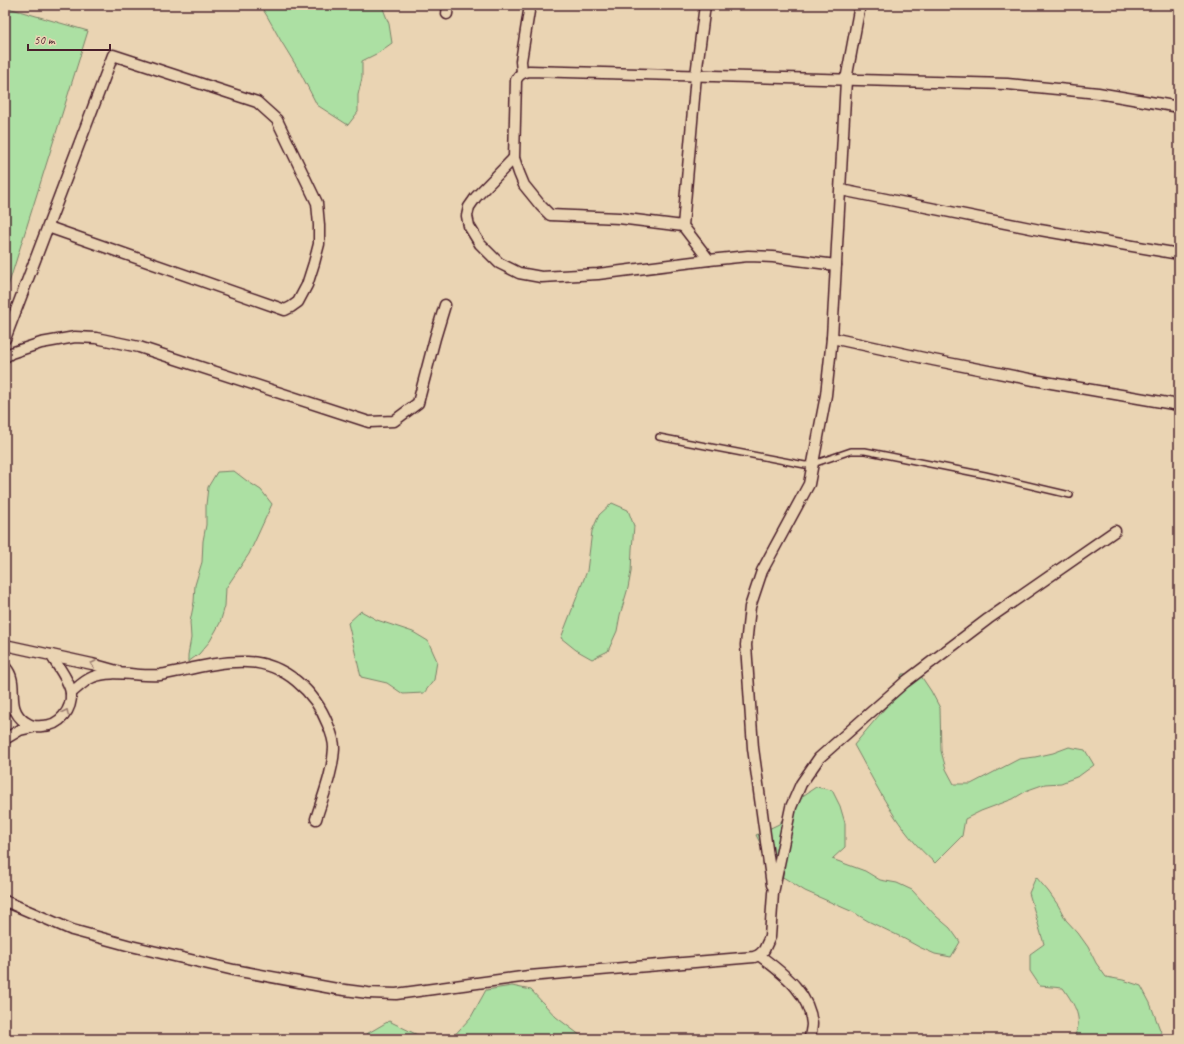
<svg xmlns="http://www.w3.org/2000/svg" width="1184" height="1044" font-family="Caveat,sans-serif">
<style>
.green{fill:#ace0a3;stroke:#7b8067}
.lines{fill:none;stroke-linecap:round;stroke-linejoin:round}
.service-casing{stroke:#4a1f2b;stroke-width:8}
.minor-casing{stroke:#4a1f2b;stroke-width:13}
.service{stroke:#ead4b3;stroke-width:5}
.minor{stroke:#ead4b3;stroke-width:10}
.oneway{stroke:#9a7a6f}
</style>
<rect width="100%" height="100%" fill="#ead4b3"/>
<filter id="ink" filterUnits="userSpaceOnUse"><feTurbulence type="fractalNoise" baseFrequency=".025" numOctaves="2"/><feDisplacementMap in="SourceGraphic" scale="8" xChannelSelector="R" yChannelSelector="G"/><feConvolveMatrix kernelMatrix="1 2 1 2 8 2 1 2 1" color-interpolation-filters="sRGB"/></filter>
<g filter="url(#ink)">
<g class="green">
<polygon points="260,5 381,5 382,6 389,24 392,43 378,53 362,61 362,78 358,95 358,112 348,125 317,105 300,72 281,41 267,16"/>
<polygon points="5,7 88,31 5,296"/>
<polygon points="234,471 247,481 261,490 272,504 249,554 226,588 225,606 220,623 210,641 199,654 188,662 188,655 191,638 190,622 194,602 195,585 202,562 203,541 206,525 206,505 208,487 217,472"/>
<polygon points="612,503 628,510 634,526 632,549 631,572 628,588 620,615 617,631 608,651 592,659 576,650 561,638 587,571 592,531 599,515"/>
<polygon points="361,611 377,620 413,632 428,641 437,661 434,680 424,693 403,694 387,683 361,677 348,623"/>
<path d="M919,673L931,691L940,708L941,751L946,769L954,784H971L1019,759L1035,757L1053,753L1069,747L1085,750L1094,765L1079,776L1061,783L1045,784L1028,790L1013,799L981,811L965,819L962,836L935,863C897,830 878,788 854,745L886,707L896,690L902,674Z"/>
<polygon points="816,787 832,790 840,806 845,823 845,847 832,859 865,871 880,880 897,883 912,890 936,916 950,928 960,942 951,957 935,954 919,947 901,937 868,921 853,912 805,891 775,872 756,835 779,824 801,797"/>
<path d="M1036,877L1048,891L1058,905L1066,920L1078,933L1088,947L1096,963L1106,977L1123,980L1141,986L1150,1003L1162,1035L1163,1039H1072C1086,1021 1074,1004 1063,988L1040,986L1030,971V954L1044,944L1029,893Z"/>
<polygon points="512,986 531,990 556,1017 585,1039 451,1039 471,1017 486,990"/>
<polygon points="389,1021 426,1039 358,1039"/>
</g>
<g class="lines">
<g class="service-casing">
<polyline id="service" points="659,437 805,465 813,464 851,451 865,451 985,475 1070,495"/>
</g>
<g class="minor-casing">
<g id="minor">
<polyline points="705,5 696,75 683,226 709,260 748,256 773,257 836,265"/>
<polyline points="447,14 448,5"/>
<polyline points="522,72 521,61 530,5"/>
<polyline points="514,158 476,197 469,207 467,216 469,226 480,244 499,263 519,273 541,277 598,274 709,260"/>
<polyline points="841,190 1040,230 1179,254"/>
<path d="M683,226L619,218L550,215L541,206L524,185L519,173L514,158L516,80C519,74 522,73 529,71L1007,84L1098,93L1179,107"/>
<polyline points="832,338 933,360 1034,380 1179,405"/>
<polyline points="5,339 113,55 257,102 277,120 317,203 319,225 319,244 314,263 307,285 298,302 291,307 285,310 48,227"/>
<polyline points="5,357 11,353 41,343 75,337 96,338 139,347 369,422 394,421 418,403 435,338 445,305"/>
<path d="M5,645L51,655C57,665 70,682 71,693C72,710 60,726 42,726C35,727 31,726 25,722C3,706 21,684 5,667"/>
<polyline points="51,655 92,664 117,671"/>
<path d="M71,693C78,687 85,680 93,677C111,669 140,677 160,675C167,674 174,672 180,671C202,666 225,661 247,662C284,663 315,691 328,725C331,732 334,741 334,748C333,772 323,796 316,819"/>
<polyline points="5,712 12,699"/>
<polyline points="5,739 20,730 33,727"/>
<polyline points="772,885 753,748 746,645 750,607 762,571 809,484 826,395 832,338 846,80 860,5"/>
<polyline points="5,901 72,930 131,946 234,970 337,989 368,993 396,994 529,976 754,957 759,955 764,950 770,937 773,893 791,807 801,784 819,758 905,682 988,619 1115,531"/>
<path d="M759,955C782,973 809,991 812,1024C812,1029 810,1034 810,1039"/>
</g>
</g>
<use href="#service" class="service"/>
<use href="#minor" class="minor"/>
</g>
<defs><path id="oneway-chevron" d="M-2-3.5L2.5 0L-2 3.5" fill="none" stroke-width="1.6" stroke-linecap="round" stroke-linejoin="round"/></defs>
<g class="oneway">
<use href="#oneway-chevron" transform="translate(93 664) rotate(-166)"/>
<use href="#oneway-chevron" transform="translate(66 712) rotate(-63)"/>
</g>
</g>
<rect width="1184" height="1044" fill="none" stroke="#ead4b3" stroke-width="20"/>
<rect x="10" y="10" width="1164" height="1024" fill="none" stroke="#4a1f2b" stroke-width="1.5" filter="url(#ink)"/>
<path d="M28 44v6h82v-6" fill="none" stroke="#4a1f2b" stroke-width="2"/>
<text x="34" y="44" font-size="12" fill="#4a1f2b" stroke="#ead4b3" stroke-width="3" paint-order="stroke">50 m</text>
</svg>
